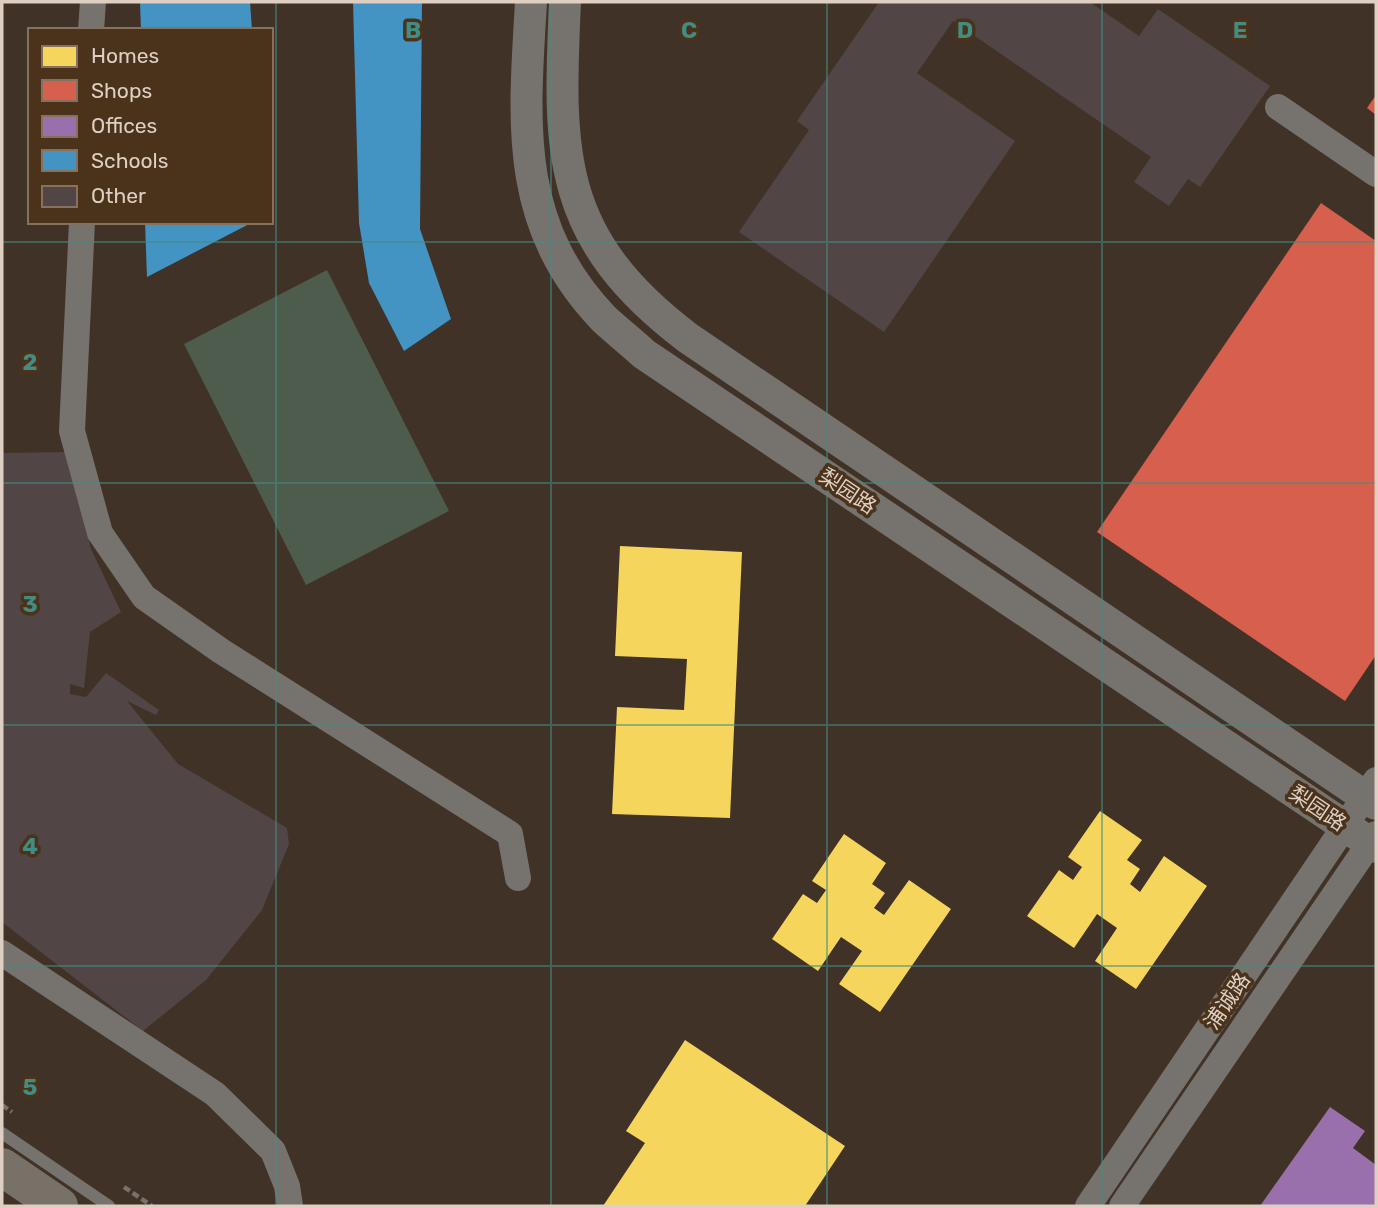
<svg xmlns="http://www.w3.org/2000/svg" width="1378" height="1208" font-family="Rubik,'Noto Sans SC',sans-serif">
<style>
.grass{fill:#4e5c4e}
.homes{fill:#f6d55c}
.shops{fill:#d6604d}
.offices{fill:#9970ab}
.schools{fill:#4393c3}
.building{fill:#514645}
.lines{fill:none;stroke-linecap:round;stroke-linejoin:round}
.path{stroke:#76716b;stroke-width:4.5;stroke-dasharray:7 3.5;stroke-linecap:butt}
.service{stroke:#76726d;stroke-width:12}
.minor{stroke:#76726d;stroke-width:26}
.tertiary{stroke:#76726d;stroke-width:32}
.primary{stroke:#777168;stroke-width:38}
.grid{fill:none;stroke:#438c83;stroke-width:2;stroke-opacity:0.55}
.labels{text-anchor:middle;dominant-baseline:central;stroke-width:7;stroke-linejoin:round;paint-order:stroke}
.street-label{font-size:21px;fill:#decfc2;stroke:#4a321b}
.grid-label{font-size:23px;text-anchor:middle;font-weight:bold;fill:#438c83;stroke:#4a321b;stroke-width:7;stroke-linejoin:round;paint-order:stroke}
</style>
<rect width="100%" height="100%" fill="#403226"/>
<polygon class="grass" points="327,270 449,511 306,585 184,344"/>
<g class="homes">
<polygon points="1376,291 1376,378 1336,351 1352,327 1356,330 1369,311 1365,308"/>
<polygon points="1199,395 1234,419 1221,438 1227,443 1239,424 1271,445 1254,470 1239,460 1230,473 1242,482 1235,491 1227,485 1213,507 1228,517 1217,533 1230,542 1242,523 1286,553 1270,576 1266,574 1254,593 1257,595 1239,622 1196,592 1209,573 1200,568 1186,589 1173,580 1176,576 1164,567 1161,571 1146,560 1160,539 1154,535 1139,557 1106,534 1123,508 1137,517 1142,510 1134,505 1138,499 1133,496 1142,482 1159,493 1164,486 1145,474 1157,457 1161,460 1170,447 1166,445 1177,429 1190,437 1192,433 1179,425"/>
<polygon points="1368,434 1376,440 1376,476 1351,458"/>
<polygon points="620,546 742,552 730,818 612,814 617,707 684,710 687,659 615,656"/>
<polygon points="1100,811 1142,840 1127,860 1140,869 1130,884 1140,892 1164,856 1207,886 1136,989 1095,961 1117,928 1097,914 1074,948 1027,916 1059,870 1073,880 1082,867 1068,857"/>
<polygon points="844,834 886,863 872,884 885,893 874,908 884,915 909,880 951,909 880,1012 839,984 862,951 841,937 818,971 772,939 803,894 817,903 826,890 812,881"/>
<polygon points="685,1040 845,1146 805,1206 603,1206 645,1143 626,1131"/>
</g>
<g class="shops">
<polygon points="1376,95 1376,115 1367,108"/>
<polygon points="1321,203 1376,241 1376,655 1345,701 1097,532"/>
</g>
<polygon class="offices" points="1330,1107 1365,1131 1353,1148 1376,1165 1376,1206 1260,1206"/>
<g class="schools">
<polygon points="140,2 250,2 252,30 141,30"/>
<polygon points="353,2 422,2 420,229 451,319 404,351 369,283 359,223"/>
<polygon points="145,222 253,222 147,277"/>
</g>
<g class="building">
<polygon points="879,2 1090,2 1139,36 1158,9 1270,86 1200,187 1188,179 1169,206 1134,182 1151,157 953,21 917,73 1015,141 884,332 739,232 809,130 797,121"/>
<polygon points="68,452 91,549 121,612 90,632 84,688 70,684 70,694 86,697 106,673 159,710 156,715 127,701 178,764 287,828 289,844 262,910 206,980 143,1031 2,922 2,453"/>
</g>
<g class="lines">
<g class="path">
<polyline points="2,1105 12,1112"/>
<polyline points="124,1187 152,1206"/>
</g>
<polyline class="service" points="2,1133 109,1206"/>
<g class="minor">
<polyline points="91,30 93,2"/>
<polyline points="1278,107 1376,174"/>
<polyline points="82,222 72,431 100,533 144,597 221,651 510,834 518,878"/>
<polyline points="2,953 215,1094 273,1151 287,1186 290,1206"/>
<polyline points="1088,1206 1376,780"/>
<polyline points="1122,1206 1376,834"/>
</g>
<g class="tertiary">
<path d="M531,2C524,122 513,224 604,319C617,331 631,342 644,354L1376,847"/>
<path d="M565,2C558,154 556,238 688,338L1376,804"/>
</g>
<polyline class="primary" points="2,1167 59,1206"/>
</g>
<path class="grid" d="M276,2V1206M551,2V1206M827,2V1206M1102,2V1206M2,242H1376M2,483H1376M2,725H1376M2,966H1376"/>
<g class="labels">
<g class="street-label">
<text transform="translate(848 491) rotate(34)">梨园路</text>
<text transform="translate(1318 808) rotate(34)">梨园路</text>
<text transform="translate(1227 1001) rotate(-56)">浦诚路</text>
</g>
</g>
<g class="grid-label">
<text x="413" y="38">B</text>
<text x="689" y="38">C</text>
<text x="965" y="38">D</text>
<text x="1240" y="38">E</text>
<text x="30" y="370">2</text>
<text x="30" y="612">3</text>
<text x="30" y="854">4</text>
<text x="30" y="1095">5</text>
</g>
<rect width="1378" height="1208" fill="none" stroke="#decfc2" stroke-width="7"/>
<rect x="28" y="28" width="245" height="196" fill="#4a321b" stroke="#85715e" stroke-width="2"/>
<rect x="42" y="46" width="35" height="21" fill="#f6d55c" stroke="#85715e" stroke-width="2"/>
<text x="91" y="63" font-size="21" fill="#decfc2">Homes</text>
<rect x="42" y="80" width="35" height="21" fill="#d6604d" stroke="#85715e" stroke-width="2"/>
<text x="91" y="98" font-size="21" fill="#decfc2">Shops</text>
<rect x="42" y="116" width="35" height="21" fill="#9970ab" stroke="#85715e" stroke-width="2"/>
<text x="91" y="133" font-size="21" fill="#decfc2">Offices</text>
<rect x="42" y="150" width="35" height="21" fill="#4393c3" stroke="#85715e" stroke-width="2"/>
<text x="91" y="168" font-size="21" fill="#decfc2">Schools</text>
<rect x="42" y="186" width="35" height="21" fill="#514645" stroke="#85715e" stroke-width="2"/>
<text x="91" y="203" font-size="21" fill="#decfc2">Other</text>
</svg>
